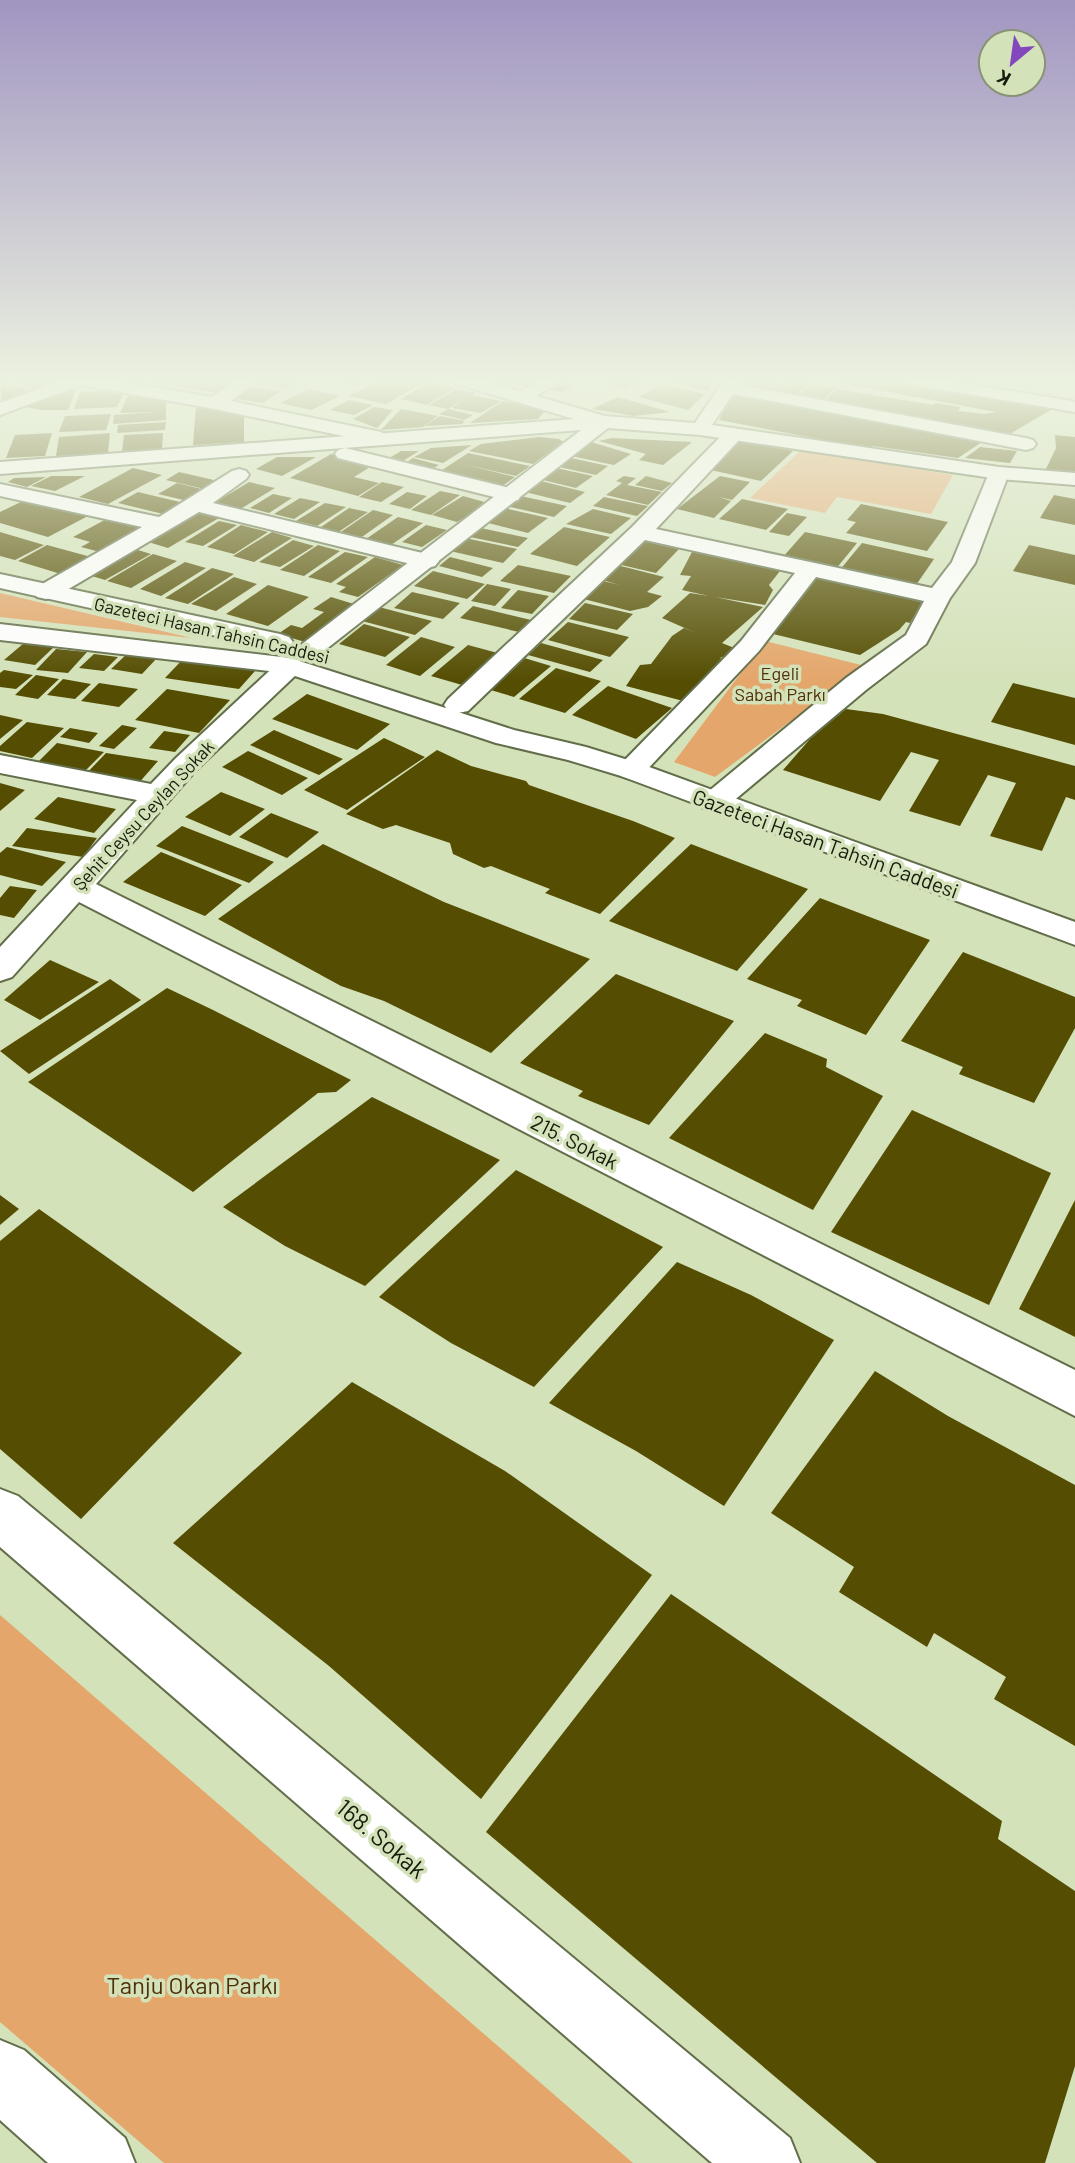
<svg xmlns="http://www.w3.org/2000/svg" width="1075" height="2163" font-family="Barlow,sans-serif">
<style>
.green{fill:#e4a66b}
.building{fill:#544d02}
.lines{fill:none;stroke-linecap:round;stroke-linejoin:round}
.minor-casing{stroke:#626e4a;stroke-width:4}
.major-casing{stroke:#626e4a;stroke-width:4}
.minor{fill:#fff;fill-rule:evenodd}
.major{fill:#fff;fill-rule:evenodd}
.labels{text-anchor:middle;dominant-baseline:central;stroke-width:7;stroke-linejoin:round;paint-order:stroke}
.far-street-label{font-size:18px;fill:#161b0c;stroke:#d4e2ba}
.far-park-label{font-size:18px;fill:#502f09;stroke:#d4e2ba}
.street-label{font-size:21px;fill:#161b0c;stroke:#d4e2ba}
.near-street-label{font-size:24px;fill:#161b0c;stroke:#d4e2ba}
.near-park-label{font-size:24px;fill:#502f09;stroke:#d4e2ba}
</style>
<rect width="100%" height="100%" fill="#d4e2ba"/>
<g class="green">
<polygon points="801,450 953,475 931,514 837,497 825,513 750,498"/>
<polygon points="0,593 192,638 0,617"/>
<polygon points="765,641 865,666 715,777 674,762"/>
<polygon points="0,1615 633,2163 164,2163 0,2022"/>
</g>
<g class="building">
<polygon points="11,379 49,379 58,381 37,389 5,381"/>
<polygon points="140,379 179,379 167,386"/>
<polygon points="188,379 209,379 236,383 219,393 176,386"/>
<polygon points="258,379 302,379 284,389 250,383"/>
<polygon points="328,379 370,379 358,386"/>
<polygon points="382,379 420,379 429,380 386,404 349,396"/>
<polygon points="499,379 520,379 536,381 527,387 495,381"/>
<polygon points="615,379 631,379 642,381 626,389 605,383"/>
<polygon points="645,379 712,379 708,390"/>
<polygon points="747,379 783,379 778,384 784,385 774,393 737,387"/>
<polygon points="820,379 889,379 1054,408 1008,435 824,401 837,389 933,405 936,403 961,407 958,411 984,414 996,412"/>
<polygon points="792,380 809,383 795,396 777,393"/>
<polygon points="0,382 32,391 2,403"/>
<polygon points="555,382 574,385 563,392 544,389"/>
<polygon points="429,383 455,388 427,405 400,399"/>
<polygon points="662,384 705,394 688,410 639,397"/>
<polygon points="811,384 836,388 822,401 797,396"/>
<polygon points="248,386 281,391 263,403 230,398"/>
<polygon points="77,387 68,410 42,410 15,405 60,388"/>
<polygon points="309,389 340,396 311,410 280,403"/>
<polygon points="457,389 476,393 471,395 501,401 481,413 452,408 467,397 448,409 429,405"/>
<polygon points="102,391 123,395 117,407 74,409 80,392"/>
<polygon points="733,393 985,440 958,458 873,446 871,449 719,420"/>
<polygon points="128,396 166,401 166,420 113,424 114,415 157,412 120,413"/>
<polygon points="618,397 670,412 634,416 592,409"/>
<polygon points="349,400 373,405 354,415 330,410"/>
<polygon points="503,401 546,410 538,419 470,423"/>
<polygon points="196,405 244,414 244,442 193,445"/>
<polygon points="374,407 393,410 377,428 353,419"/>
<polygon points="401,409 438,416 423,427 381,430"/>
<polygon points="448,409 473,415 464,420 439,414"/>
<polygon points="111,414 106,430 59,432 65,416"/>
<polygon points="440,416 465,421 462,424 425,426"/>
<polygon points="166,422 165,430 117,433 118,425"/>
<polygon points="52,433 45,456 6,458 15,435"/>
<polygon points="110,433 108,453 56,456 59,437"/>
<polygon points="163,433 162,449 122,452 124,435"/>
<polygon points="1055,435 1075,437 1075,472 1046,469 1056,448"/>
<polygon points="539,437 559,439 563,442 533,464 469,451 481,444"/>
<polygon points="612,438 692,442 663,465 639,460 646,454 599,441"/>
<polygon points="738,441 793,451 761,481 706,469"/>
<polygon points="591,442 631,454 614,465 571,456"/>
<polygon points="472,445 443,463 414,457 431,448"/>
<polygon points="980,447 1017,451 1010,463 965,458"/>
<polygon points="401,451 419,451 398,464 384,461"/>
<polygon points="468,453 530,466 516,476 463,464 515,477 498,489 436,474"/>
<polygon points="331,454 375,464 354,477 379,483 358,496 290,478"/>
<polygon points="277,457 316,457 282,476 256,469"/>
<polygon points="413,458 439,465 427,472 401,466"/>
<polygon points="571,458 608,466 596,475 559,467"/>
<polygon points="133,468 162,475 108,504 79,497"/>
<polygon points="556,468 593,476 576,488 539,479"/>
<polygon points="179,472 227,483 213,491 166,480"/>
<polygon points="51,476 85,476 55,491 31,486"/>
<polygon points="624,476 636,478 627,485 662,492 648,505 606,495 622,483 616,481"/>
<polygon points="646,476 672,483 662,491 635,485"/>
<polygon points="720,476 750,482 732,500 719,497 731,501 714,518 677,509"/>
<polygon points="46,477 27,487 8,482 14,478"/>
<polygon points="541,481 585,492 570,503 525,492"/>
<polygon points="249,482 275,488 237,511 211,505"/>
<polygon points="382,482 404,487 381,502 359,497"/>
<polygon points="177,483 210,491 192,502 158,494"/>
<polygon points="440,491 460,495 431,515 411,510"/>
<polygon points="138,492 184,503 163,514 118,503"/>
<polygon points="407,492 427,496 410,509 389,504"/>
<polygon points="273,494 292,498 269,513 250,508"/>
<polygon points="516,495 567,506 554,517 502,505"/>
<polygon points="1054,495 1075,499 1075,525 1040,518"/>
<polygon points="463,496 488,503 457,522 432,515"/>
<polygon points="604,497 648,506 637,516 593,506"/>
<polygon points="300,498 320,502 294,519 274,514"/>
<polygon points="27,499 88,516 48,537 0,523 0,512"/>
<polygon points="742,499 788,509 766,530 719,519"/>
<polygon points="325,503 346,507 317,526 296,521"/>
<polygon points="861,504 948,522 927,551 846,533 856,522 847,520"/>
<polygon points="349,508 368,512 337,533 318,529"/>
<polygon points="504,508 548,518 528,533 484,522"/>
<polygon points="593,509 631,518 611,534 566,524"/>
<polygon points="373,510 393,515 359,539 338,534"/>
<polygon points="197,512 219,518 168,548 145,541"/>
<polygon points="787,513 807,517 789,536 769,532"/>
<polygon points="112,516 148,527 100,552 81,547 90,542 73,537"/>
<polygon points="398,517 423,523 391,545 366,539"/>
<polygon points="219,521 237,525 203,546 185,542"/>
<polygon points="241,525 268,532 234,554 207,547"/>
<polygon points="426,525 447,530 422,547 402,542"/>
<polygon points="564,527 610,537 577,566 530,554"/>
<polygon points="481,528 528,538 518,547 470,537"/>
<polygon points="0,532 44,545 15,560 0,556"/>
<polygon points="272,532 292,538 254,562 233,556"/>
<polygon points="805,532 857,543 835,570 782,558"/>
<polygon points="465,538 517,549 503,563 450,551"/>
<polygon points="293,540 314,546 280,567 259,562"/>
<polygon points="642,541 679,549 656,573 617,564"/>
<polygon points="862,543 934,559 914,588 839,571"/>
<polygon points="47,545 91,557 61,574 18,561"/>
<polygon points="318,545 340,551 304,576 280,570"/>
<polygon points="1029,545 1075,555 1075,585 1013,571"/>
<polygon points="128,547 151,554 105,580 82,573"/>
<polygon points="693,550 780,571 769,585 773,590 765,605 715,597 763,607 722,643 739,650 720,658 725,660 687,702 626,686 640,665 651,664 672,636 684,628 696,633 662,618 690,593 709,596 682,590 691,576 680,575"/>
<polygon points="345,552 368,557 331,583 308,577"/>
<polygon points="153,554 177,561 131,588 107,581"/>
<polygon points="375,557 403,565 358,597 339,592 346,587 336,584"/>
<polygon points="450,557 493,568 482,577 439,566"/>
<polygon points="185,562 206,568 161,596 140,589"/>
<polygon points="518,565 571,576 554,593 500,581"/>
<polygon points="617,565 664,577 647,592 662,596 648,607 630,611 580,598 600,580 619,585 600,579"/>
<polygon points="212,568 234,574 188,604 165,598"/>
<polygon points="433,571 485,584 467,599 414,586"/>
<polygon points="234,577 257,584 216,611 191,604"/>
<polygon points="811,577 923,601 910,623 906,622 899,630 860,655 769,633"/>
<polygon points="487,584 511,589 495,606 471,601"/>
<polygon points="268,585 309,597 268,626 226,614"/>
<polygon points="518,590 549,596 532,614 501,608"/>
<polygon points="412,592 460,603 443,619 394,608"/>
<polygon points="331,597 357,605 305,642 278,634 291,625 302,628 324,612 313,609"/>
<polygon points="585,603 633,614 617,630 569,619"/>
<polygon points="473,606 531,620 519,632 460,618"/>
<polygon points="379,607 432,621 415,635 362,621"/>
<polygon points="568,622 629,637 610,657 548,640"/>
<polygon points="364,624 410,637 385,657 339,644"/>
<polygon points="421,637 455,647 420,676 386,665"/>
<polygon points="24,643 54,647 35,665 4,660"/>
<polygon points="541,643 603,660 590,672 528,655"/>
<polygon points="468,645 505,655 469,687 431,676"/>
<polygon points="56,649 87,652 68,673 36,670"/>
<polygon points="128,653 158,657 142,674 111,669"/>
<polygon points="94,654 118,657 104,671 79,668"/>
<polygon points="521,657 551,666 514,697 484,688"/>
<polygon points="183,659 255,671 239,689 165,678"/>
<polygon points="556,668 601,681 565,713 519,699"/>
<polygon points="4,670 33,675 16,689 0,687 0,673"/>
<polygon points="36,675 59,679 38,699 15,695"/>
<polygon points="63,679 91,684 75,699 47,695"/>
<polygon points="99,683 138,689 119,707 81,701"/>
<polygon points="1013,683 1075,698 1075,745 991,722"/>
<polygon points="608,686 672,708 636,739 572,715"/>
<polygon points="167,689 230,700 199,733 135,720"/>
<polygon points="307,694 390,724 357,750 272,719"/>
<polygon points="846,709 883,714 1075,766 1075,800 1066,797 1042,851 990,836 1016,783 988,775 960,826 909,811 939,760 911,752 880,801 783,770 810,739"/>
<polygon points="0,715 23,720 0,739"/>
<polygon points="27,722 64,728 32,758 0,751 0,746"/>
<polygon points="122,725 137,728 114,749 99,746"/>
<polygon points="70,728 98,733 89,743 60,737"/>
<polygon points="274,730 343,759 319,775 250,745"/>
<polygon points="164,731 190,735 175,752 149,748"/>
<polygon points="384,738 425,757 347,810 304,790"/>
<polygon points="57,743 104,752 84,772 36,764"/>
<polygon points="437,750 471,766 526,781 529,785 633,821 675,838 600,914 545,893 550,889 491,866 484,868 453,854 450,843 396,825 383,829 346,814"/>
<polygon points="248,751 308,778 282,795 222,767"/>
<polygon points="106,753 158,761 137,785 84,776"/>
<polygon points="0,783 25,790 0,811"/>
<polygon points="221,792 265,809 230,836 185,817"/>
<polygon points="58,797 116,809 94,833 34,819"/>
<polygon points="271,813 319,832 287,858 239,837"/>
<polygon points="182,826 274,862 249,883 156,846"/>
<polygon points="27,828 97,838 83,857 12,846"/>
<polygon points="323,844 444,902 590,959 491,1053 384,1001 341,986 218,919"/>
<polygon points="691,844 808,889 737,971 609,921"/>
<polygon points="7,847 66,862 42,886 0,875 0,853"/>
<polygon points="161,852 242,885 205,916 123,882"/>
<polygon points="10,886 37,890 14,918 0,915 0,898"/>
<polygon points="820,898 930,940 866,1035 797,1006 802,1000 747,979"/>
<polygon points="963,952 1075,997 1075,1028 1034,1103 959,1074 963,1067 901,1041"/>
<polygon points="50,960 99,982 40,1020 4,1000"/>
<polygon points="616,974 734,1021 649,1125 578,1096 583,1091 520,1063"/>
<polygon points="110,979 141,1000 29,1074 0,1051"/>
<polygon points="167,988 213,1010 351,1080 336,1092 318,1093 193,1192 28,1082"/>
<polygon points="765,1033 827,1059 826,1067 883,1096 813,1210 669,1138"/>
<polygon points="372,1097 500,1160 365,1286 285,1246 223,1207"/>
<polygon points="912,1110 1051,1173 989,1305 831,1232"/>
<polygon points="516,1170 663,1247 534,1387 451,1343 379,1297"/>
<polygon points="0,1195 19,1209 0,1225"/>
<polygon points="1075,1200 1075,1337 1019,1309"/>
<polygon points="39,1209 242,1353 81,1519 0,1449 0,1241"/>
<polygon points="677,1262 751,1295 834,1340 724,1506 636,1451 549,1403"/>
<polygon points="875,1371 948,1416 1075,1485 1075,1746 994,1699 1006,1677 934,1633 927,1647 839,1592 854,1567 771,1513"/>
<polygon points="352,1382 505,1471 652,1575 481,1799 329,1666 173,1543"/>
<polygon points="671,1594 1002,1821 998,1839 1075,1891 1075,2066 1045,2163 877,2163 486,1832"/>
</g>
<g class="lines">
<g class="minor-casing">
<g id="minor">
<polygon points="66,379 105,379 212,397 239,379 259,379 231,401 381,432 391,438 381,444 215,409 81,385 0,415 0,403"/>
<polygon points="543,379 565,379 529,400 522,402 513,396"/>
<polygon points="900,379 938,379 1072,401 1075,402 1075,412 909,384"/>
<polygon points="730,383 1026,438 1033,440 1036,444 1033,448 1026,450 724,392 721,388"/>
<polygon points="734,428 744,434 741,438 656,529 932,588 952,562 989,473 992,469 1006,469 1009,473 975,563 950,598 926,644 866,690 725,808 714,811 703,808 699,802 703,796 846,678 906,635 924,601 816,577 759,651 641,776 631,779 621,776 616,770 621,764 741,641 795,573 645,540 468,711 458,713 448,711 444,705 448,699 632,527 727,430"/>
<polygon points="345,448 518,490 521,495 518,500 510,501 338,458 335,454 338,450"/>
<polygon points="239,469 246,471 249,475 246,479 213,503 435,556 439,561 435,566 427,568 199,512 55,597 46,599 37,597 34,592 37,587 142,527 0,496 0,484 159,517 232,471"/>
<polygon points="290,658 299,660 303,666 299,672 196,770 96,884 1075,1370 1075,1416 79,902 12,977 0,981 0,947 137,800 0,773 0,755 151,784 176,758 281,660"/>
<polygon points="0,1489 18,1496 790,2138 800,2163 712,2163 0,1547"/>
<polygon points="0,2040 24,2050 125,2138 135,2163 48,2163 0,2120"/>
</g>
</g>
<g class="major-casing">
<g id="major">
<polygon points="451,379 478,379 605,416 695,423 725,379 743,379 712,425 999,467 1075,473 1075,485 999,479 700,435 608,428 320,654 311,657 302,654 298,649 302,644 581,430 0,474 0,462 574,419 454,383"/>
<polygon points="0,574 280,634 289,637 293,642 289,647 280,650 0,588"/>
<polygon points="0,624 290,658 514,730 586,747 641,764 1075,922 1075,945 621,776 568,760 496,743 286,673 0,640"/>
</g>
</g>
<use href="#minor" class="minor"/>
<use href="#major" class="major"/>
</g>
<linearGradient id="sky" x2="0" y2="1"><stop stop-color="#a195c1"/><stop offset="0.56" stop-color="#ecf2e0"/><stop offset="1" stop-color="#ecf2e0" stop-opacity="0"/></linearGradient>
<rect width="1075" height="681" fill="url(#sky)"/>
<g class="labels">
<g class="far-street-label">
<text transform="translate(212 630) rotate(13)">Gazeteci Hasan Tahsin Caddesi</text>
<text transform="translate(143 815) rotate(-47)">Şehit Ceysu Ceylan Sokak</text>
</g>
<g class="far-park-label">
<text x="780" y="673">Egeli<tspan x="780" dy="21">Sabah Parkı</tspan></text>
</g>
<g class="street-label">
<text transform="translate(826 843) rotate(20)">Gazeteci Hasan Tahsin Caddesi</text>
<text transform="translate(575 1141) rotate(27)">215. Sokak</text>
</g>
<g class="near-street-label">
<text transform="translate(382 1838) rotate(40)">168. Sokak</text>
</g>
<g class="near-park-label">
<text x="192" y="1984">Tanju Okan Parkı</text>
</g>
</g>
<g transform="translate(1012 63) rotate(209)"><circle r="33" fill="#d4e2ba" stroke="#889274" stroke-width="2"/>
<path d="M0-5L12 26L0 18L-12 26Z" fill="#8247bd"/>
<text y="-10" font-size="19" font-weight="bold" text-anchor="middle" fill="#161b0c">K</text>
</g>
</svg>
